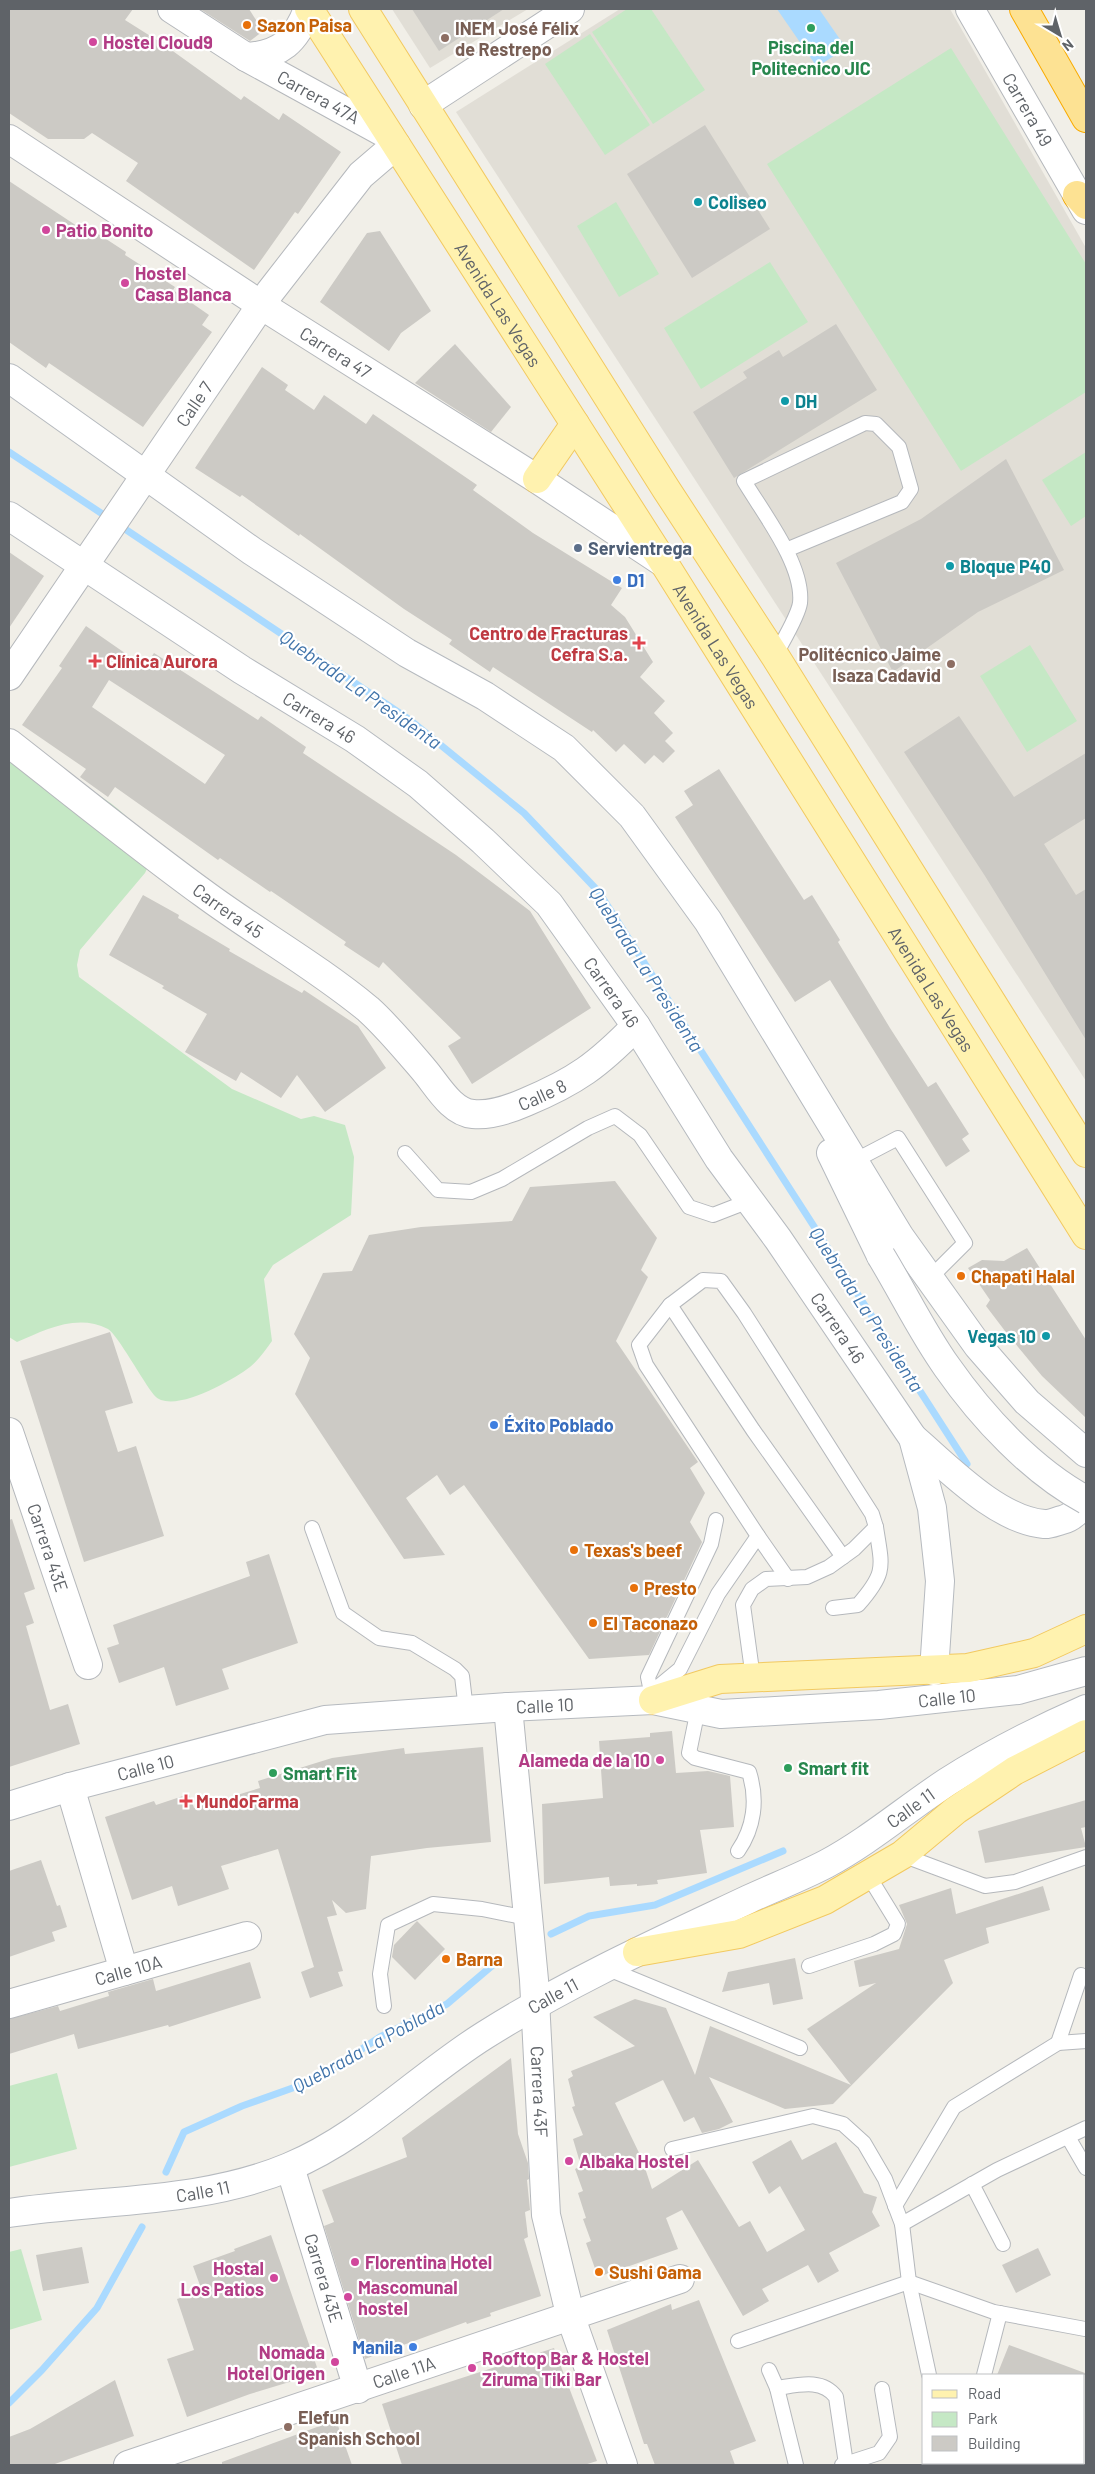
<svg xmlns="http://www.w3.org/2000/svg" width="1095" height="2474" font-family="Barlow,sans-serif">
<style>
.education{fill:#e1ded6}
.green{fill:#c5e8c5}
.water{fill:#aadaff}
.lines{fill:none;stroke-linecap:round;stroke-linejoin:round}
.stream{stroke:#aadaff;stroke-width:7}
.building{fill:#cccac5;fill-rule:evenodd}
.lane-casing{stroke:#b5b8bc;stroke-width:16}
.street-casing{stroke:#b5b8bc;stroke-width:30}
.secondary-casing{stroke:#b6babf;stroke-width:30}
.primary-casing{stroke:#f2c960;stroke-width:30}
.highway-casing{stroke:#f9ab00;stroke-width:30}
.lane{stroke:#fff;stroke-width:14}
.street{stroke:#fff;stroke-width:28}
.secondary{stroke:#fff;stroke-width:28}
.primary{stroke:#fff2af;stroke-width:28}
.highway{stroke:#fde293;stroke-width:28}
.secondary-bridge-casing{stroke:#b6babf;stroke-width:30;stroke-linecap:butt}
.secondary-bridge{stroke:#fff;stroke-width:28}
.food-dot{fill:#e8710a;stroke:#fff;stroke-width:2}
.leisure-dot{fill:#2e9e5b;stroke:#fff;stroke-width:2}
.education-dot{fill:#8d6e63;stroke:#fff;stroke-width:2}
.hotel-dot{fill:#d1479c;stroke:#fff;stroke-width:2}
.culture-dot{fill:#0f9aa8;stroke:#fff;stroke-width:2}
.service-dot{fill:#5c6f8a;stroke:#fff;stroke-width:2}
.shop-dot{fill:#3f7fe0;stroke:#fff;stroke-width:2}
.health-dot{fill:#e0444e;stroke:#fff;stroke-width:2}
.labels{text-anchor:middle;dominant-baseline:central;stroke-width:4.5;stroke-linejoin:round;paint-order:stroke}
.food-label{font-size:18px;font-weight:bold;fill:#c56008;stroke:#fff;text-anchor:start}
.education-label{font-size:18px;font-weight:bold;fill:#785e54;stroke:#fff;text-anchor:start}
.hotel-label{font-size:18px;font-weight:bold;fill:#b23c85;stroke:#fff;text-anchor:start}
.leisure-label{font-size:18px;font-weight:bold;fill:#27864d;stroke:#fff;text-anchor:start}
.street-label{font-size:18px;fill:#5f6368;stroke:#fff}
.culture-label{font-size:18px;font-weight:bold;fill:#0d838f;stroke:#fff;text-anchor:start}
.service-label{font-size:18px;font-weight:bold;fill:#4e5e75;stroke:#fff;text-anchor:start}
.shop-label{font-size:18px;font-weight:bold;fill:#366cbe;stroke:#fff;text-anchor:start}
.health-label{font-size:18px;font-weight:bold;fill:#be3a42;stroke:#fff;text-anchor:start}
.water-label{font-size:19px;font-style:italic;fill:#4174aa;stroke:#fff}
</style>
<rect width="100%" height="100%" fill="#f1efe8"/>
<g class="education">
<polygon points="392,9 528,9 430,68"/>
<polygon points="620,9 950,9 1086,248 1086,1081 456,112"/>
</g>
<g class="green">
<polygon points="627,9 651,9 705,90 653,124 592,32"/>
<polygon points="590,34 650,125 605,155 545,64"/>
<polygon points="951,48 1086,264 1086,392 961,471 767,164"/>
<polygon points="616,202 659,274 619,297 577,226"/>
<polygon points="770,262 808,322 701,389 664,328"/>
<polygon points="1086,452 1086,516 1071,526 1042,480"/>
<polygon points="1030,645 1077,721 1027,752 980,676"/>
<path d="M9,755C56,773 110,791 141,833C146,840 149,850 152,858L145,873L80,950L77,965L79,977L232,1089L301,1119L314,1116L345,1125L354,1157L351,1215L273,1265L264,1279L272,1341C266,1349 259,1360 250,1367C233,1380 171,1416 154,1395C144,1383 117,1334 108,1329C77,1313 45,1330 17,1342L9,1337Z"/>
<polygon points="57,2073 77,2149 9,2167 9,2086"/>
<polygon points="21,2249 42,2320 9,2330 9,2252"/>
</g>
<polygon class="water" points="777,9 819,9 846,48 817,67"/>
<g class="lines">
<g class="stream">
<polyline points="9,452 110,519"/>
<polyline points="119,525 410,720 524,813 598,891 967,1464"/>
<polyline points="551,1934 589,1916 655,1905 783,1851"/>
<polyline points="166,2172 184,2132 242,2106 315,2080 380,2037 447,2004 500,1959"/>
<polyline points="9,2403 42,2370 97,2308 142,2227"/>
</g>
</g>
<g class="building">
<polygon points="9,9 133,9 125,20 163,44 241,100 244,96 279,120 283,113 341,152 298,214 295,212 254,270 126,181 138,163 92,133 84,139 48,139 9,113"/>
<polygon points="200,9 249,9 263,31 250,41"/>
<polygon points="412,9 504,9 439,51"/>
<polygon points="705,125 770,229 692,278 627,174"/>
<polygon points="9,181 77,226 80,222 126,252 125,255 175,287 173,290 209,315 202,325 212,332 143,427 49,363 46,368 9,342"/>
<polygon points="380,231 431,311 401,333 389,351 320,302 367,233"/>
<polygon points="836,324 877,390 734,478 693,412 747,378 743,372 779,350 783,357"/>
<polygon points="455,344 511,407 491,432 415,383"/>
<polygon points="262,367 288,385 285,390 314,410 324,395 366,424 373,414 477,485 473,490 533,533 622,588 611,605 625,617 653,662 640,677 665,701 654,713 673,733 665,741 675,751 663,763 654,755 645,764 624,744 616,752 593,730 592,732 493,667 490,672 449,644 452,640 404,609 300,534 299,536 242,495 240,497 195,468"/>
<polygon points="1006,459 1064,570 978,612 893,672 836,563 921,519"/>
<polygon points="9,552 44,576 9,628"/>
<path d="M86,626L145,667L154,653L258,720L261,716L306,747L303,753L456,855L530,911L591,1008L472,1084L448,1046L461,1038L383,962L379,968L344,945L346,942L271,891L270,892L220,858L218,860L115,787L108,797L80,777L86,769L22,725L62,668L59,666ZM109,680L225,755L205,784L92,707Z"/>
<polygon points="959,716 1014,797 1086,753 1086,818 1044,844 1076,895 1086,889 1086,1040 985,876 904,752"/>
<polygon points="719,769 804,900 812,895 840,940 838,942 890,1028 928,1087 936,1082 969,1134 962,1139 970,1151 946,1167 830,980 795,1002 675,817 693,805 684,791"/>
<polygon points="143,895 179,915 178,918 230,949 229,951 302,993 304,990 358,1026 386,1068 325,1112 297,1075 281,1098 241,1072 236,1081 185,1052 207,1014 162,988 164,986 109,955"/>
<polygon points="615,1181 657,1238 641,1270 648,1277 616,1341 698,1462 690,1468 705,1493 690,1522 702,1542 649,1655 589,1659 464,1485 450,1495 437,1475 406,1498 445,1555 404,1559 295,1394 310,1358 294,1334 323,1273 352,1271 369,1235 421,1227 512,1221 530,1187"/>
<polygon points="1027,1248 1086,1340 1086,1418 1042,1376 1005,1331 986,1306 990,1300 968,1268 982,1260 1004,1261"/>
<polygon points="110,1332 133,1403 105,1411 118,1452 136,1446 164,1536 84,1562 20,1361"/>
<polygon points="12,1519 35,1589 24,1593 34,1623 26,1626 50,1710 68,1704 80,1744 9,1767 9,1520"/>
<polygon points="269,1554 298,1643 222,1669 229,1689 176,1706 164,1667 119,1683 107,1648 119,1644 113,1625 250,1576 246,1562"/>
<polygon points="672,1731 676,1773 708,1771 730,1776 734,1827 700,1830 707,1873 657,1880 658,1884 637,1886 637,1884 610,1886 609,1877 544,1884 542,1804 603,1798 599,1741 650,1737 650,1733"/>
<polygon points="483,1747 491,1842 427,1848 371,1856 366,1909 346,1913 332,1900 337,1915 327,1917 343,1971 338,1972 343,1986 310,1998 301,1972 314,1967 278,1849 221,1866 229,1889 178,1906 172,1886 132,1900 105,1817 154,1801 156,1805 189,1794 194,1808 260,1788 258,1781 332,1758 404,1748 405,1754"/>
<polygon points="1086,1800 1086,1827 1081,1828 1086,1847 985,1863 978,1831"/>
<polygon points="41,1860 57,1906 60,1905 67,1927 52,1932 55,1941 9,1957 9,1871"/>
<polygon points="1043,1886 1050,1910 986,1928 989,1943 944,1960 953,1983 833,2104 785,2109 709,2077 733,2122 719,2129 702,2133 694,2117 684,2122 663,2080 615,2103 642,2159 652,2189 698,2160 739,2227 750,2221 767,2252 805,2230 780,2186 769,2194 752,2162 791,2140 802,2160 836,2142 864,2193 877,2197 872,2212 880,2226 829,2253 839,2271 818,2283 808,2265 762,2289 769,2301 743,2316 682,2210 666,2218 678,2249 598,2277 586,2243 591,2241 583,2219 586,2218 578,2193 583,2191 575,2169 581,2166 573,2139 583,2135 572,2107 575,2106 568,2079 573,2076 571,2071 635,2046 593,2017 635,1999 666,2008 695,2075 710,2026 851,2085 807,2029 876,1983 859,1987 854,1961 899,1949 907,1924 899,1905 951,1888 956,1914"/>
<polygon points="417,1921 445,1949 415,1980 392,1957 394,1945"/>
<polygon points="795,1958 803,1999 773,2005 769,1983 722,1992 728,1972"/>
<polygon points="250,1962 261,1998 169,2027 168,2025 78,2049 74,2034 9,2054 9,2019 58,2006 60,2011 109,1996 108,1992 153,1979 156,1991"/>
<polygon points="511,2058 518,2134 528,2163 529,2179 527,2180 530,2210 525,2212 528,2237 524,2239 541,2296 490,2313 491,2316 467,2324 466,2322 365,2359 324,2226 334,2222 322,2190 407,2157 402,2138"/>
<polygon points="271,2235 319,2373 250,2394 187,2417 167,2359 194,2350 177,2299 202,2291 193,2266 235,2251 234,2249"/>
<polygon points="82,2247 89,2283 43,2291 36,2255"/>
<polygon points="1038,2248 1051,2275 1016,2293 1002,2265"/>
<polygon points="699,2300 756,2441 730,2451 735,2465 655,2465 647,2444 644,2444 607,2330 671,2304 672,2310"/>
<polygon points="1009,2345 1085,2373 1085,2375 997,2375"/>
<polygon points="554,2348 597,2461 584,2465 402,2465 382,2404"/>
<polygon points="115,2380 134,2436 52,2465 9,2465 9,2437 30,2429"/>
<polygon points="336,2420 352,2465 222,2465 222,2462"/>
</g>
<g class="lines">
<g class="lane-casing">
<g id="lane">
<path d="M775,656C782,642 798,617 800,603C804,565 763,513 744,481L865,423L876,424L899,447L911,489L902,502L786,550"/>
<polyline points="405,1153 438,1190 471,1192 502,1179 588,1128 615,1116 640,1135 689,1207 713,1215 749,1201"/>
<polyline points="854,1161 898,1138 965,1243 930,1278"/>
<polyline points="670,1305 753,1430 843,1557"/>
<polyline points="312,1528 343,1613 379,1638 412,1643 455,1669 462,1676 466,1710"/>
<polyline points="758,1536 788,1579"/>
<path d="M833,1608L858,1605C887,1572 882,1567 876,1527"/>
<polyline points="651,1692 648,1677 711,1544 716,1520"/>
<polyline points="652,1692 680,1669 718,1594 758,1536 646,1365 639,1345 670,1305 703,1280 721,1281 744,1313 872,1514 876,1527 854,1549 829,1567 807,1577 766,1579 752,1589 743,1605 753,1678"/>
<path d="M698,1709L689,1753L695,1758L749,1772C758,1800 754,1828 738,1851"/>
<polyline points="902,1855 985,1886 1015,1882 1086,1857"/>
<polyline points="809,1966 874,1944 894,1934 898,1924 868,1875"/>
<polyline points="606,1968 800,2048"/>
<polyline points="384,2006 380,1974 388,1925 433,1904 482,1909 527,1918"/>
<polyline points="1058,2043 1081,1975"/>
<polyline points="1068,2137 1086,2168"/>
<polyline points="672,2149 813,2116 843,2124 864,2143 885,2179 902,2224 909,2282 929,2375"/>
<polyline points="972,2184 1003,2244"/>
<polyline points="895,2206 954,2107 1058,2043 1086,2041"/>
<polyline points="902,2224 997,2170 1086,2128"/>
<polyline points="738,2341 909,2282 994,2312 1085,2329"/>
<path d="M769,2370L777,2388C798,2385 822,2378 836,2397L846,2464"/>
<polyline points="984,2375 1000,2313"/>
<polyline points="777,2388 796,2465"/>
<polyline points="940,2463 941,2465"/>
<polyline points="842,2465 879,2453 890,2437 882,2389"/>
</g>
</g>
<g class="street-casing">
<g id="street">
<path id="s1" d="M172,9L246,57L390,136"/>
<path id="s2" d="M970,9L1086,210"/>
<path d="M246,57C281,55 296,41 308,9"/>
<polyline points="423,105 570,9"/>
<path id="s3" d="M9,139L272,312L537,479L664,563"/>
<path id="s4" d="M9,676L270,292L361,175L396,145"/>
<path id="s5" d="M9,743C73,793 137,845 203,893C257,933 316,966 368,1009C388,1027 407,1050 424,1070C437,1085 451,1112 473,1114C491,1116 510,1109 526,1102C576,1081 598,1065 636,1026"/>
<path id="s6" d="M9,1432L88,1665"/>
<path id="s7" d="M508,1707L534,1980L546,2215L571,2318L623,2465"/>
<polyline points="70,1787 124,1971"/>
<path id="s8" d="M9,2004L247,1936"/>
<path id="s9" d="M290,2167L358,2389"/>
<path id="s10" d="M128,2465L680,2279"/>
</g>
</g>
<g class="secondary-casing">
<g id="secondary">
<polyline points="9,378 252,551 407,653 485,696 564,748 632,816 708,921 900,1237 978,1346 1027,1402 1086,1453"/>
<path id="s11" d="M9,516L242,670L355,739L418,784L483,841L549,904L636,1026L719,1159L778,1239L913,1438L932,1508L940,1581L934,1671"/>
<polyline points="831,1153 881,1256"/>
<path d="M913,1438C947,1467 997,1520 1044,1524C1049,1525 1057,1521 1062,1520C1072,1518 1084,1506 1086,1497"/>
<path id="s12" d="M9,1806L70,1787L325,1720L508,1707L653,1700L721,1714L879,1705L1018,1690L1086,1671"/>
<path id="s13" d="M9,2213C101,2199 201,2204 289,2167C363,2136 418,2077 485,2035C569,1982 660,1941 749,1899C775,1887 801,1877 826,1864C869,1841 906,1809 947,1782C991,1754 1038,1730 1086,1709"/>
</g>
</g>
<g class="primary-casing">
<g id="primary">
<path id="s14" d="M309,9L664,563L1086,1235"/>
<polyline points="363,9 666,489 775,656 1086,1153"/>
<polyline points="537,479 575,424"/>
<polyline points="653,1700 720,1679 968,1668 1034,1653 1086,1629"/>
<polyline points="637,1952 739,1934 825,1900 902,1855 956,1810 1014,1771 1086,1734"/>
</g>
</g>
<g class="highway-casing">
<g id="highway">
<polyline points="1024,9 1086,118"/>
<polyline points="1077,195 1086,205"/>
</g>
</g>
<use href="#lane" class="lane"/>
<use href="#street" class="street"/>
<use href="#secondary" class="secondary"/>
<use href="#primary" class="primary"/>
<use href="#highway" class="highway"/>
<g class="secondary-bridge-casing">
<path id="secondary-bridge" d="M881,1256C903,1292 922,1332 947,1367C982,1417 1032,1471 1086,1500"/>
</g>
<use href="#secondary-bridge" class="secondary-bridge"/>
</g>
<g class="food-dot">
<circle cx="247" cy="25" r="5"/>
<circle cx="961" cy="1276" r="5"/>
<circle cx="574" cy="1550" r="5"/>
<circle cx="634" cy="1588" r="5"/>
<circle cx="593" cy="1623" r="5"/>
<circle cx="446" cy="1959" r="5"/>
<circle cx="599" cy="2272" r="5"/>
</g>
<g class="leisure-dot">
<circle cx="811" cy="28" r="5"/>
<circle cx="788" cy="1768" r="5"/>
<circle cx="273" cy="1773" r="5"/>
</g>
<g class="education-dot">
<circle cx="445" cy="38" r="5"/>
<circle cx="951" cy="664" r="5"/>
<circle cx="288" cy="2427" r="5"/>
</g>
<g class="hotel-dot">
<circle cx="93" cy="42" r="5"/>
<circle cx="46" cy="230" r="5"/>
<circle cx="125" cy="283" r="5"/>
<circle cx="660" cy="1760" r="5"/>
<circle cx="569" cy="2161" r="5"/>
<circle cx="355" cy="2262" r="5"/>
<circle cx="274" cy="2278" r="5"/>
<circle cx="348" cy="2297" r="5"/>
<circle cx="335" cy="2362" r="5"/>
<circle cx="472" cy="2368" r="5"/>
</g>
<g class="culture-dot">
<circle cx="698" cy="202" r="5"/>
<circle cx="785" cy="401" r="5"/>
<circle cx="950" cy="566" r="5"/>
<circle cx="1046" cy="1336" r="5"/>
</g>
<circle class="service-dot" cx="578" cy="548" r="5"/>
<g class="shop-dot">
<circle cx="617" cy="580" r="5"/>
<circle cx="494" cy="1425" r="5"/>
<circle cx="413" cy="2347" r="5"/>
</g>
<g class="health-dot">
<path d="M636.5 635.5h5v5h5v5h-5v5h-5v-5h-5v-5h5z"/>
<path d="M92.5 653.5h5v5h5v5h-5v5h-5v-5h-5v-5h5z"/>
<path d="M183.5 1793.5h5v5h5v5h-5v5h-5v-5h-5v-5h5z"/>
</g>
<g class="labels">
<g class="food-label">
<text x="257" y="25">Sazon Paisa</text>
<text x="971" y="1276">Chapati Halal</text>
<text x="584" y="1550">Texas's beef</text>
<text x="644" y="1588">Presto</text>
<text x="603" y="1623">El Taconazo</text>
<text x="456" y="1959">Barna</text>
<text x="609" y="2272">Sushi Gama</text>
</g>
<g class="education-label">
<text x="455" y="28">INEM José Félix<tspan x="455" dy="21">de Restrepo</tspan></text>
<text x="941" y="654" text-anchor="end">Politécnico Jaime<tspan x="941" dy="21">Isaza Cadavid</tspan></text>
<text x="298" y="2417">Elefun<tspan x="298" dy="21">Spanish School</tspan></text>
</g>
<g class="hotel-label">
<text x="103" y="42">Hostel Cloud9</text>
<text x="56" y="230">Patio Bonito</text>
<text x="135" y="273">Hostel<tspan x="135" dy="21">Casa Blanca</tspan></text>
<text x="650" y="1760" text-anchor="end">Alameda de la 10</text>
<text x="579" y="2161">Albaka Hostel</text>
<text x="365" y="2262">Florentina Hotel</text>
<text x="264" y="2268" text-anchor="end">Hostal<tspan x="264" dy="21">Los Patios</tspan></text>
<text x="358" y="2287">Mascomunal<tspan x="358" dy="21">hostel</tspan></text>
<text x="325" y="2352" text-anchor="end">Nomada<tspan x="325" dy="21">Hotel Origen</tspan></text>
<text x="482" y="2358">Rooftop Bar &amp; Hostel<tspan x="482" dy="21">Ziruma Tiki Bar</tspan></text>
</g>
<g class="leisure-label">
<text x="811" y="47" text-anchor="middle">Piscina del<tspan x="811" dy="21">Politecnico JIC</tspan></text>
<text x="798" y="1768">Smart fit</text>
<text x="283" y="1773">Smart Fit</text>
</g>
<g class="street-label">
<text stroke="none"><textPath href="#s1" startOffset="171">Carrera 47A</textPath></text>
<text stroke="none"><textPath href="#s2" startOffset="116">Carrera 49</textPath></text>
<text stroke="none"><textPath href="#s14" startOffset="351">Avenida Las Vegas</textPath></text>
<text stroke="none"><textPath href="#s3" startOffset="390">Carrera 47</textPath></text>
<text stroke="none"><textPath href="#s4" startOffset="329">Calle 7</textPath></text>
<text stroke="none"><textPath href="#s14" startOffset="756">Avenida Las Vegas</textPath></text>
<text stroke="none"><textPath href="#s11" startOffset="370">Carrera 46</textPath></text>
<text stroke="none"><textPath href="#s5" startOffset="276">Carrera 45</textPath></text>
<text stroke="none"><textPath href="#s14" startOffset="1161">Avenida Las Vegas</textPath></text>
<text stroke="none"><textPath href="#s11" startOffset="775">Carrera 46</textPath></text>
<text stroke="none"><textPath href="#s5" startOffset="670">Calle 8</textPath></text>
<text stroke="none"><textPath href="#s11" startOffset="1180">Carrera 46</textPath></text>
<text stroke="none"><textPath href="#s6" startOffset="122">Carrera 43E</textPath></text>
<text stroke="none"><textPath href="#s12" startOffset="952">Calle 10</textPath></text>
<text stroke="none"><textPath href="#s12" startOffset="548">Calle 10</textPath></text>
<text stroke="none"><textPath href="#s12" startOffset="142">Calle 10</textPath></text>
<text stroke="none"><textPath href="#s13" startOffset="1005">Calle 11</textPath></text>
<text stroke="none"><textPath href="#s8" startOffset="124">Calle 10A</textPath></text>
<text stroke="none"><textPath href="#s13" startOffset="600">Calle 11</textPath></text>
<text stroke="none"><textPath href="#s7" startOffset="386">Carrera 43F</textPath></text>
<text stroke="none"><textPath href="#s13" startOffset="195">Calle 11</textPath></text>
<text stroke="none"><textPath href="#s9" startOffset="116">Carrera 43E</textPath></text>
<text stroke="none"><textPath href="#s10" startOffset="291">Calle 11A</textPath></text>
</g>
<g class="culture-label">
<text x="708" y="202">Coliseo</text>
<text x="795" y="401">DH</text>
<text x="960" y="566">Bloque P40</text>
<text x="1036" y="1336" text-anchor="end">Vegas 10</text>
</g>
<g class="service-label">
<text x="588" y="548">Servientrega</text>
</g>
<g class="shop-label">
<text x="627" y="580">D1</text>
<text x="504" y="1425">Éxito Poblado</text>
<text x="403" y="2347" text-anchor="end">Manila</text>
</g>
<g class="health-label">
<text x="628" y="633" text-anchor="end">Centro de Fracturas<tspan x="628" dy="21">Cefra S.a.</tspan></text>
<text x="106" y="661">Clínica Aurora</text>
<text x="196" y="1801">MundoFarma</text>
</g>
<g class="water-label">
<text transform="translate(361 689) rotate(35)">Quebrada La Presidenta</text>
<text transform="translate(647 969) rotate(57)">Quebrada La Presidenta</text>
<text transform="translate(867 1309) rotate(57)">Quebrada La Presidenta</text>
<text transform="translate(368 2046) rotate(-29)">Quebrada La Poblada</text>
</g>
</g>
<rect width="1095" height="2474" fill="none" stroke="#5f6368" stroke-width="20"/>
<rect x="922" y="2374" width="162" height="90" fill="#ffffff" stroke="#bfc1c3"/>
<rect x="932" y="2390" width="25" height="8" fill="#fff2af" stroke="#bfc1c3"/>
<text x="968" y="2399" font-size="15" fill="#5f6368">Road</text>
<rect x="932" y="2412" width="25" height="15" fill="#c5e8c5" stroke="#bfc1c3"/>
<text x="968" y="2424" font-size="15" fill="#5f6368">Park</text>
<rect x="932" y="2436" width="25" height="15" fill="#cccac5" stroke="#bfc1c3"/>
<text x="968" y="2449" font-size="15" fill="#5f6368">Building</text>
<g transform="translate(1060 35) rotate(142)" stroke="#ffffff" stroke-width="4" paint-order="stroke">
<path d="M0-4L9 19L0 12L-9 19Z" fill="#5f6368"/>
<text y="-8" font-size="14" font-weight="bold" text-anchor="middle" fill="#5f6368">N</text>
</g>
</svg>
